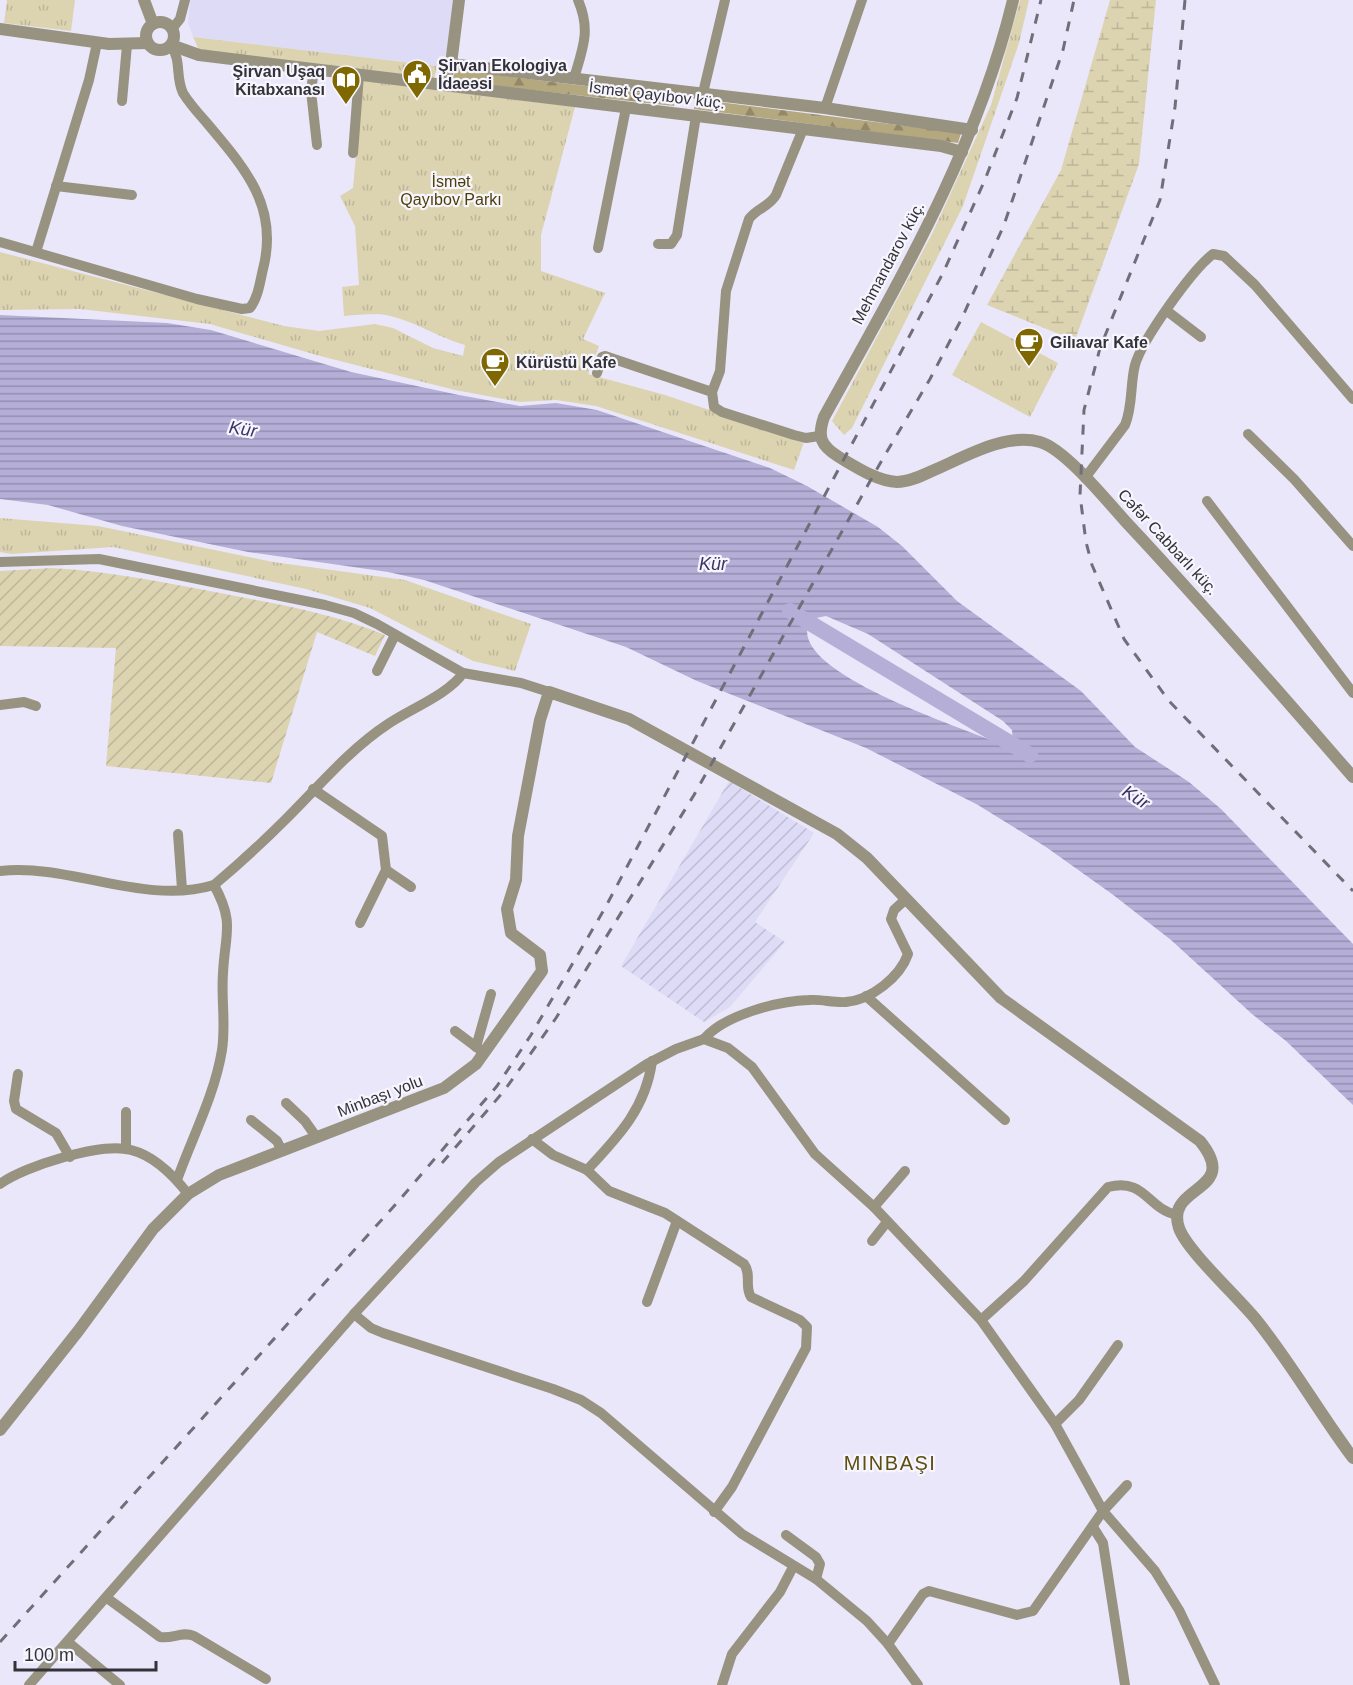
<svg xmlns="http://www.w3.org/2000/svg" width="1353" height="1685" font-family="Arial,sans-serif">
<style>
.built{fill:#dedbf6}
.industrial{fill:url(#industrial-furrows)}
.grass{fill:url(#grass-tufts)}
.forest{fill:url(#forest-firs)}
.wetland{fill:url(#wetland-marsh)}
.garden{fill:url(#garden-furrows)}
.water{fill:url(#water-rules);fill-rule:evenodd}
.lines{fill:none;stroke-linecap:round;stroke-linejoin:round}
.river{stroke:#b5afd8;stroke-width:16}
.minor{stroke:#989381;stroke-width:10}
.tertiary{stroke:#989381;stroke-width:12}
.rail{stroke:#6f6e79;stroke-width:3;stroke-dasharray:10 10;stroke-linecap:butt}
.labels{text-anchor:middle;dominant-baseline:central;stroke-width:4.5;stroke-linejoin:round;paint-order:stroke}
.poi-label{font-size:16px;font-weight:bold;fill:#333239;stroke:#f7f6fe;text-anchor:start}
.street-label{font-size:16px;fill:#333239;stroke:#f7f6fe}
.park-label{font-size:16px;fill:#4c3f09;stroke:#f7f6fe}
.water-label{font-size:18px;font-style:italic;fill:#3d3265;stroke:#f7f6fe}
.quarter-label{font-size:20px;letter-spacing:1.5px;fill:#5e4f11;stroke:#f7f6fe}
</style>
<defs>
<pattern id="industrial-furrows" width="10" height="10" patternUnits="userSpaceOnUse" patternTransform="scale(1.5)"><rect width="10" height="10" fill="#dedbf6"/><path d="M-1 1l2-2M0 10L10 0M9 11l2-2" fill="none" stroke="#bfbcd4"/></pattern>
<pattern id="grass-tufts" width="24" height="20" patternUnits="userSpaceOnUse" patternTransform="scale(1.5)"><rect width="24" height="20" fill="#dcd3b1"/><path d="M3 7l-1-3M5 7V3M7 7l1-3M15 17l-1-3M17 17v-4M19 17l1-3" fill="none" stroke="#bdb699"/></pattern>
<pattern id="forest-firs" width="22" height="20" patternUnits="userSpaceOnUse" patternTransform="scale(1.5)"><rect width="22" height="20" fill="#b4a87f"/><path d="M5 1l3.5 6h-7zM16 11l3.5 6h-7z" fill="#938969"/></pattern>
<pattern id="wetland-marsh" width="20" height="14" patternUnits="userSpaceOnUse" patternTransform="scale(1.5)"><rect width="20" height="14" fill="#dcd3b1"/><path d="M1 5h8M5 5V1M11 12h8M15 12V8" fill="none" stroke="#bdb699"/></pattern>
<pattern id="garden-furrows" width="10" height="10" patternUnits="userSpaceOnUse" patternTransform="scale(1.5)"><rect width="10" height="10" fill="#dcd3b1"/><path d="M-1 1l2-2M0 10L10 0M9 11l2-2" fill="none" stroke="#bdb699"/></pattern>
<pattern id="water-rules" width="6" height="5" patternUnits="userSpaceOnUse" patternTransform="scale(1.5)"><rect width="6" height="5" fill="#b5afd8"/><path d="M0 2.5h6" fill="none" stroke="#948fb0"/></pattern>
</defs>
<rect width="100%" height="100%" fill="#eae7fb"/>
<polygon class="built" points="190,0 453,0 446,56 439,56 437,66 193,37 188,23"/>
<polygon class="industrial" points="729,781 814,833 755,922 785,942 730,1007 704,1022 621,966"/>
<g class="grass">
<polygon points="7,0 75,0 71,31 4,23"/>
<polygon points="1020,0 1029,0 1019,43 963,206 852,428 844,435 832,421 932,234 991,105"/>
<polygon points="193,37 437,66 434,79 199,50"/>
<path d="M363,79L575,107L541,235V271L605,293L583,339L599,346L588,374L665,395L804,442L794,470L596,406L556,400L520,402L455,390L320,356L210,324L80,309L0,310V252L284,326L319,331L375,324L393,328L433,348L463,356L465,345C436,337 407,316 377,314C366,314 354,315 344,316L342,287L359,285L355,226L340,196L353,188Z"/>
<polygon points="981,322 1058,363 1030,417 952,375"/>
<polygon points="0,518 98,526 273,562 405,580 531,624 515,671 473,661 370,608 306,589 113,547 11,554 0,552"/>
</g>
<g class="forest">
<polygon points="456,70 675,97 674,106 451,81"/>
<polygon points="695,99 961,133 958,143 694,109"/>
</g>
<polygon class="wetland" points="1110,0 1156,0 1139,164 1076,337 1059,334 987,305 1061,170"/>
<path class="garden" d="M51,568C110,571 167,583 225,594C281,605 331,613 385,635L375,656L317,632L271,783L106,766L116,648L0,646V571Z"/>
<path class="water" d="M0,315L167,323L211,330L351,372L459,395L520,406L556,403L597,410L770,468L807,486L878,527L902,546L957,601L1081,691L1135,747L1189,782L1221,809L1353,944V1105L1286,1041L1252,1014L1171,940L1112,894L1046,847L978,805L866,748L697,681L626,647L424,580L388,572L248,552L122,526L48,505L0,499ZM826,616L868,634L1003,721L1012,730L1013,742L1003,744L993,741C962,727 778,669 811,619Z"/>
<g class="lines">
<polyline class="river" points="790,611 1030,755"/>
<g class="minor">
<polyline points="172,29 180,19 185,0"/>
<polyline points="314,69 311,91 317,145"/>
<path d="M574,78C583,48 591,30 578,0"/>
<polyline points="703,93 725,0"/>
<polyline points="122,101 127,45"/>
<polyline points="825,108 862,0"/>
<polyline points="353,153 359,75"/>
<polyline points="56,186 132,195"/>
<path d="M0,242L197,299L242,309L250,308C259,296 260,280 264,265C278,203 242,165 206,122C198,113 189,103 183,93C175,76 182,62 171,45"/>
<polyline points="658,244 671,244 677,235 696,116"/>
<polyline points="598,248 626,108"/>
<polyline points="36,252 89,80 97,43"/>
<polyline points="1167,311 1201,337"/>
<polyline points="597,373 602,357 605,356 712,392 714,407 722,412 794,435 806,438 819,436"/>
<path d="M712,392L720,371L726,291L749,219C757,208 769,207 776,195L803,129"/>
<polyline points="1248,434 1294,479 1353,546"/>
<path d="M1085,478L1125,425C1133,406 1130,384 1135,365C1142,340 1192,270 1213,254L1224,256L1255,285L1353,399"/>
<polyline points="1207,501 1353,693"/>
<polyline points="0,562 99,559 325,605 354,613 377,624 463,673 521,683 549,692"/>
<polyline points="377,671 395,635"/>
<polyline points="0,705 24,702 36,706"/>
<polyline points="313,789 382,836 386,870 360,923"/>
<polyline points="178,834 182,889"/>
<polyline points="386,870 411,887"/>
<path d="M0,871C71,863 143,906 214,885C239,864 264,841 288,817C320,785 350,749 388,724C410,709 449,694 463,673"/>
<polyline points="866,996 1005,1120"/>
<polyline points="455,1031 479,1049"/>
<path d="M704,1039C724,1015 778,1001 809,1000C821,999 834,1003 846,1002C871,1000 900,977 908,954L891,919L894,910L906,899"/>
<polyline points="476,1047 491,994"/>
<polyline points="18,1074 14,1101 16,1109 56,1133 70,1157"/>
<polyline points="286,1103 305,1121 317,1138"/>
<polyline points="251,1120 277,1141 282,1151"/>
<path d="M532,1139L553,1155L587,1170L609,1191L665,1213L744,1264C752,1275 744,1286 751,1297L800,1320L807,1327L806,1348L732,1487L714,1512"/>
<polyline points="126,1149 126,1112"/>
<path d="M587,1170C618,1137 646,1108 652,1061"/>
<path d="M177,1180C192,1138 215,1094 222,1050C226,1024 221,999 223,973C225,933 235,923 214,885"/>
<path d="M0,1184C25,1166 101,1142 131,1150C155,1156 174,1176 188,1194"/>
<polyline points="874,1207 905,1171"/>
<polyline points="872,1241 887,1222"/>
<polyline points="647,1302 677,1221"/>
<polyline points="354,1314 371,1328 383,1333 553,1389 581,1400 601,1413 742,1534 816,1579 867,1621 888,1644 918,1685"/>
<path d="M981,1320L1024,1281L1108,1187C1146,1178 1146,1208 1177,1215"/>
<polyline points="1055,1424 1079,1400 1118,1345"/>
<polyline points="1093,1527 1103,1543 1125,1685"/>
<polyline points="786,1535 816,1557 820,1564 816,1579"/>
<path d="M107,1598L160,1637C173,1639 182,1631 194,1636L266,1679"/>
<polyline points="68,1642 120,1685"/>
<polyline points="888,1644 923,1594 929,1591 1017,1615 1033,1611 1103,1511 1127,1485"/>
<polyline points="29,1685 354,1314 476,1182 499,1162 647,1064 676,1049 704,1039 728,1048 752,1067 815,1154 874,1207 981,1320 1055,1424 1103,1511 1155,1571 1179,1610 1215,1685"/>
<polyline points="722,1685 732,1654 780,1592 793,1567"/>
</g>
<g class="tertiary">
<polyline points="144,0 153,24"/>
<path d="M1013,0C977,150 898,283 824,417C817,437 821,446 839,457C856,467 877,481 897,482C909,482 921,476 932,471C963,458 1005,432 1040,442C1065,449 1108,502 1126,522C1204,605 1278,691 1353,777"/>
<circle cx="160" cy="36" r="14"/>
<polyline points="0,29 109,44 148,43"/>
<polyline points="171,45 199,55 941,146 962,152"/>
<polyline points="451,64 825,108 972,130"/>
<polyline points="442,85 451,64 459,0"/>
<path d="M0,1430L79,1330L153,1229L188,1194L219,1175L444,1088L476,1064L542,971L540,955L511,933L507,909L516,880L518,836L540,720L549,692L629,719L837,834L867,858L1001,998L1200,1141C1242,1193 1164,1184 1179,1228C1187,1251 1240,1299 1258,1322C1293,1366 1320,1414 1353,1458"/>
</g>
<g class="rail">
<polyline points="1185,0 1175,107 1160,200 1100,348 1084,410 1080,495 1086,542 1092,565 1124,639 1169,701 1353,891"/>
<polyline points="442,1163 504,1091 556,1018 694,795 882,460 930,379 962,318 1004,225 1063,50 1074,0"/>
<polyline points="0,1642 396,1204 497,1086 531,1035 605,908 943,273 984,182 1017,98 1041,0"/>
</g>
</g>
<defs>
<g id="civic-pin" transform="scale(1.5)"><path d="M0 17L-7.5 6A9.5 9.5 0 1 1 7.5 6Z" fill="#7f6800" stroke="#f7f6fe"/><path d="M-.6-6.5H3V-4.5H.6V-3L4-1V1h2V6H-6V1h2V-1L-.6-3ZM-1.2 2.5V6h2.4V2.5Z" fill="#fff"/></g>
<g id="library-pin" transform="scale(1.5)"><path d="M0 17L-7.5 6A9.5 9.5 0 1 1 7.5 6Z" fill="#7f6800" stroke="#f7f6fe"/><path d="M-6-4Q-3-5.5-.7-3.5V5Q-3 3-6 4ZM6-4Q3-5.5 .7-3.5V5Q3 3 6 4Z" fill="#fff"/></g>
<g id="cafe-pin" transform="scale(1.5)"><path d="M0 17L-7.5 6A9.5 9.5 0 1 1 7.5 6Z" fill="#7f6800" stroke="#f7f6fe"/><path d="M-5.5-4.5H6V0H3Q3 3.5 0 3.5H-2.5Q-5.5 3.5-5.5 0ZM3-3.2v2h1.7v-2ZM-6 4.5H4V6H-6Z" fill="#fff"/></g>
</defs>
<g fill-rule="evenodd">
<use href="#civic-pin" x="417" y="74"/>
<use href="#library-pin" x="346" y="80"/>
<use href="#cafe-pin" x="1029" y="342"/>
<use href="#cafe-pin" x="495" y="362"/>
</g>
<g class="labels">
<g class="poi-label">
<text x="438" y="65">Şirvan Ekologiya<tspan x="438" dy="18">İdaeəsi</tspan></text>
<text x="325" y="71" text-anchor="end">Şirvan Uşaq<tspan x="325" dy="18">Kitabxanası</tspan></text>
<text x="1050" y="342">Gilıavar Kafe</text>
<text x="516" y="362">Kürüstü Kafe</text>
</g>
<g class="street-label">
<text transform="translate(657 95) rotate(7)">İsmət Qayıbov küç.</text>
<text transform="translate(888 263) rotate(-62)">Mehmandarov küç.</text>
<text transform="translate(1168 542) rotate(47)">Cəfər Cabbarlı küç.</text>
<text transform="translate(380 1096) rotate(-21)">Minbaşı yolu</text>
</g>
<g class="park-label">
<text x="451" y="181">İsmət<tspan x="451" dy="18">Qayıbov Parkı</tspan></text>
</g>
<g class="water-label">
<text transform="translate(243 429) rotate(9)">Kür</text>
<text x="713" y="564">Kür</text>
<text transform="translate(1136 797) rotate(33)">Kür</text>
</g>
<g class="quarter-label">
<text x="890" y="1463">MINBAŞI</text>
</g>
</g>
<path d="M15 1661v9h141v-9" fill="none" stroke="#333239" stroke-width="3"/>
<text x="24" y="1661" font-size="18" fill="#333239" stroke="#f7f6fe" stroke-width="4.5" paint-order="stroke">100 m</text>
</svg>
